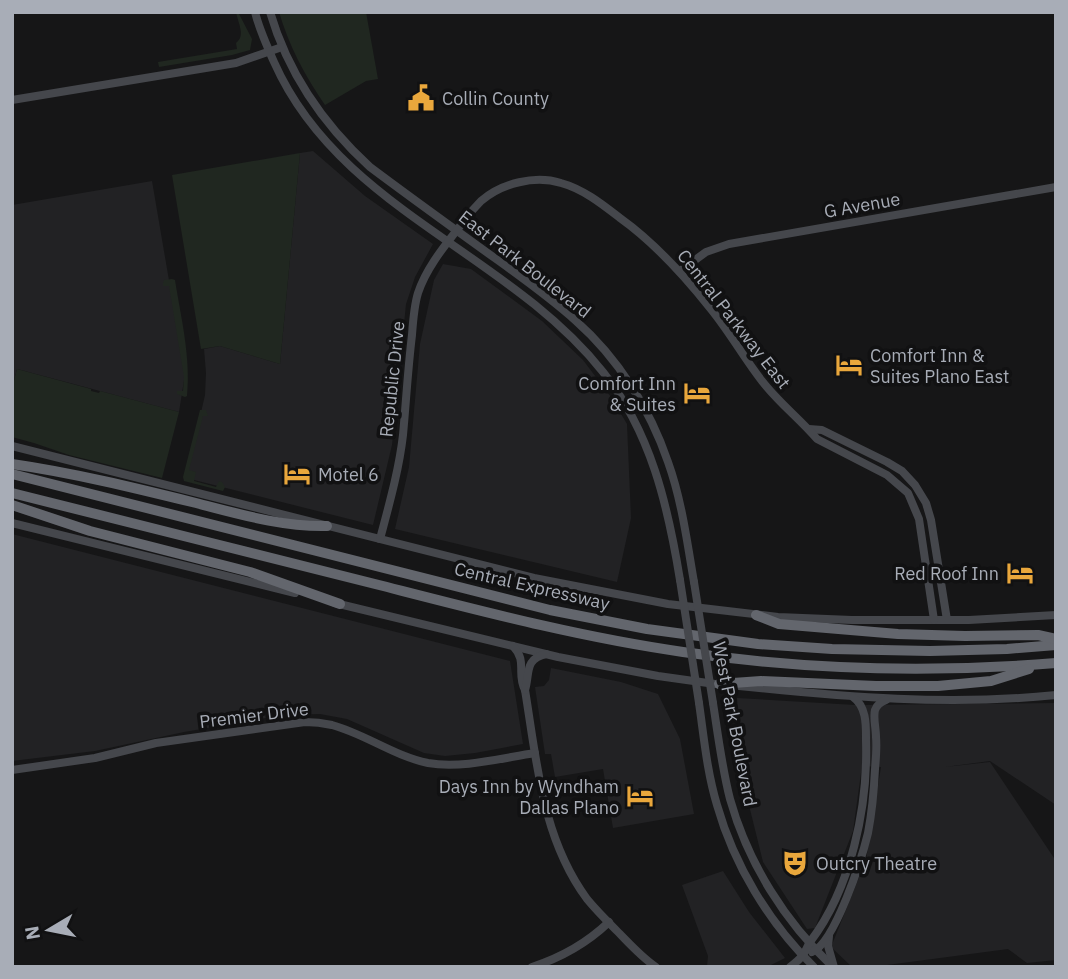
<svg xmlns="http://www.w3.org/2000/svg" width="1068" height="979" font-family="'IBM Plex Sans',sans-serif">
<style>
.built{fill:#222224}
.green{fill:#202720}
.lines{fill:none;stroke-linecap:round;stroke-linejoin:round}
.secondary{stroke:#45474c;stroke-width:8}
.highway{stroke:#63666d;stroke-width:10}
.secondary-bridge{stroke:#45474c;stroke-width:8}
.labels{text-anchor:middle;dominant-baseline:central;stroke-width:7;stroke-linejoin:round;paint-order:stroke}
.poi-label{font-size:18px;fill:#a8adb7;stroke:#111112;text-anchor:start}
.street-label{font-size:18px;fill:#a8adb7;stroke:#111112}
</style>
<rect width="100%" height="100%" fill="#161617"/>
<g class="built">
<polygon points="313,151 365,196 433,244 415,277 406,304 392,445 373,525 186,478 205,395 206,373 204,349 220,346 280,364 300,153"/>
<polygon points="152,181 185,374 179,412 17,369 12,388 12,205"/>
<polygon points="443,264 471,269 542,321 583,360 611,397 627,424 631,518 617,582 395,529 409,467 420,344 434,280"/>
<polygon points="12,534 510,661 523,744 475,753 445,756 424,753 347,719 320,714 283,715 184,732 95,751 12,761"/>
<polygon points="551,668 621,682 658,694 680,739 694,814 613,828 603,769 555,777 551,754 545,754 535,687 544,686 549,680"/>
<polygon points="737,698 855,705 1056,703 1056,805 990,761 945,767 990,762 1056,861 1056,960 1027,963 1008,949 872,967 852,967 831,947 866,860 881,767 862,766 853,831 815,928 807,929 763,862 744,785"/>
<polygon points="723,871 749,912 785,958 767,967 707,967 708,956 682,885"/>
</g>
<g class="green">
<path d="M236,12H238L252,39L250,50L232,55L159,67L158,62L237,49L236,43C246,36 238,23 236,12Z"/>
<path d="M279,12H366L378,79L366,81L325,105C305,76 289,46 279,12Z"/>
<polygon points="300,153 280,364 220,346 201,349 172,175"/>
<path d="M172,279L175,280C181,318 191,357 187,396L185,397L177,394V391H183L184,377L169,286H163V283L164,280Z"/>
<polygon points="17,369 91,389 91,391 99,393 100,391 179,412 162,478 69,455 34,443 12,437 12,388"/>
<polygon points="200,410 206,410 208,416 203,416 189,470 196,472 194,481 216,487 219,481 222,482 225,487 223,491 184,481 183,477"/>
</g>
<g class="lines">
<g class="secondary">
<path d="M255,12C259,29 267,46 274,62C339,209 508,252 603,372C651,432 668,506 680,580"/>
<path d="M270,12C288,73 324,125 370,167C406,194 442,220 478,246C511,270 545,293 576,321C618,358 650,409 668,462C682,501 687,542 694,582"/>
<polyline points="12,100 236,63 282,47"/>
<polyline points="680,271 706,252 729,244 1056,187"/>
<polyline points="809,429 822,430 887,462 902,471 915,485 926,503 931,520 947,620"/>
<polyline points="12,446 534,578 668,604 778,617 852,620 969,620 1056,615"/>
<polyline points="12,523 295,593"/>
<path d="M380,539C389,505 399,470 403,435C406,402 408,368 412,335C413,321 414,306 418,293C427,266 447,243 464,221C469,214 475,207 481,201C502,183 535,175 561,183C583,189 602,204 620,218C655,243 683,274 710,308C729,331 744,358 762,381C779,403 800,419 817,439L887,475L908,493L919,519L934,620"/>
<polyline points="335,603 558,657 658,676 715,684"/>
<path d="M513,646C528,662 516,673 525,690C537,763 542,838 587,899C596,910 606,920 616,930C629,943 641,957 656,967"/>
<path d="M739,686C844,697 950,706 1056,695"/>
<path d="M525,690C530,674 524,659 546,654"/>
<path d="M699,703C704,738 707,772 717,805C734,865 769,923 814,967"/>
<path d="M713,703C718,735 722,768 730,799C748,863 785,922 833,967"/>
<path d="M12,770L95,758L156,743L305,722C314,722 323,723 332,725C365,734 394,756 428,763C461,769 502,758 535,753"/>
<polyline points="829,936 828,946 834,967"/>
<path d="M812,952C835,943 862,858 868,833C872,812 874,790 875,769C876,758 877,747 876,737C876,728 873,718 875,710C877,704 881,702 886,700"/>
<path d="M532,967C560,958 587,943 609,922"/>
<path d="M790,967C794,964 799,960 802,956C806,952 807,946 810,942C851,888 868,808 866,741C866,726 867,707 853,697"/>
</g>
<g class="highway">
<path d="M12,464C74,473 135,488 196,503C239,514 282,527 327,526"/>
<polyline points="12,474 550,610 647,629 758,644 832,649 930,651 1007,649 1056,645"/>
<path d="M12,493C133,523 254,554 375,584C477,610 578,637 683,652C806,670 932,673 1056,663"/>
<polyline points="12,505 90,531 250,572 340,604"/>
<polyline points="756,615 779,624 898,634 965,636 1038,635 1056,639"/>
<polyline points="719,684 761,681 876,686 938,686 991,681 1029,669"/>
</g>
<g class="secondary-bridge">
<polyline points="680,580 699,703"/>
<polyline points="694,582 713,703"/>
</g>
</g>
<defs>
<g id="civic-bare" transform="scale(2.1)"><path d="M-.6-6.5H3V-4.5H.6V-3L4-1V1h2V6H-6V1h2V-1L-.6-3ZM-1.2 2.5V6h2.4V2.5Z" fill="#e9a73c" stroke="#111112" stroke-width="2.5" paint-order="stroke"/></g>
<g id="hotel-bare" transform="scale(2.1)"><path d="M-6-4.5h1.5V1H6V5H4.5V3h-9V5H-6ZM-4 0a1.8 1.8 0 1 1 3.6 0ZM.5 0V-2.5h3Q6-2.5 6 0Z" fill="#e9a73c" stroke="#111112" stroke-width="2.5" paint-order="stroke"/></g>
<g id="theatre-bare" transform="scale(2.1)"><path d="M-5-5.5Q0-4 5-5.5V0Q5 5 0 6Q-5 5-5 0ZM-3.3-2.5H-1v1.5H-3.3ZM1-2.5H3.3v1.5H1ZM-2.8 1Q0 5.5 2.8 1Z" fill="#e9a73c" stroke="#111112" stroke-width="2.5" paint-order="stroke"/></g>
</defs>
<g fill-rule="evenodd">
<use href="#civic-bare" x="421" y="98"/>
<use href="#hotel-bare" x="849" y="365"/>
<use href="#hotel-bare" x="697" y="393"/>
<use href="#hotel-bare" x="297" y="474"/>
<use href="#hotel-bare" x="1020" y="573"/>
<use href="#hotel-bare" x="640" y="796"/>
<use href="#theatre-bare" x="795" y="863"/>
</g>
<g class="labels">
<g class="poi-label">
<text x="442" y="98">Collin County</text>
<text x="870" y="355">Comfort Inn &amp;<tspan x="870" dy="21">Suites Plano East</tspan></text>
<text x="676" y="383" text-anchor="end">Comfort Inn<tspan x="676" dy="21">&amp; Suites</tspan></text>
<text x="318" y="474">Motel 6</text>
<text x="999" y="573" text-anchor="end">Red Roof Inn</text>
<text x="619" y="786" text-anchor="end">Days Inn by Wyndham<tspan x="619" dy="21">Dallas Plano</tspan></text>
<text x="816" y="863">Outcry Theatre</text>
</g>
<g class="street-label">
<text transform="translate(862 205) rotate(-10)">G Avenue</text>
<text transform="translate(525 264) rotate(38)">East Park Boulevard</text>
<text transform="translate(734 319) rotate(52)">Central Parkway East</text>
<text transform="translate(392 379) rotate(-84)">Republic Drive</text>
<text transform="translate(532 586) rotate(13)">Central Expressway</text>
<text transform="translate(254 715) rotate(-7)">Premier Drive</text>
<text transform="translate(735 724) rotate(79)">West Park Boulevard</text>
</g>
</g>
<rect width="1068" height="979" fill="none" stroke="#a8adb7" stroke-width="28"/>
<g transform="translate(49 930) rotate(260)" stroke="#111112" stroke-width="5" paint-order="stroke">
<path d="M0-5L12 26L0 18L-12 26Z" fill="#a8adb7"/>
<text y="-10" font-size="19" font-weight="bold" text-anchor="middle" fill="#a8adb7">N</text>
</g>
</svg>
